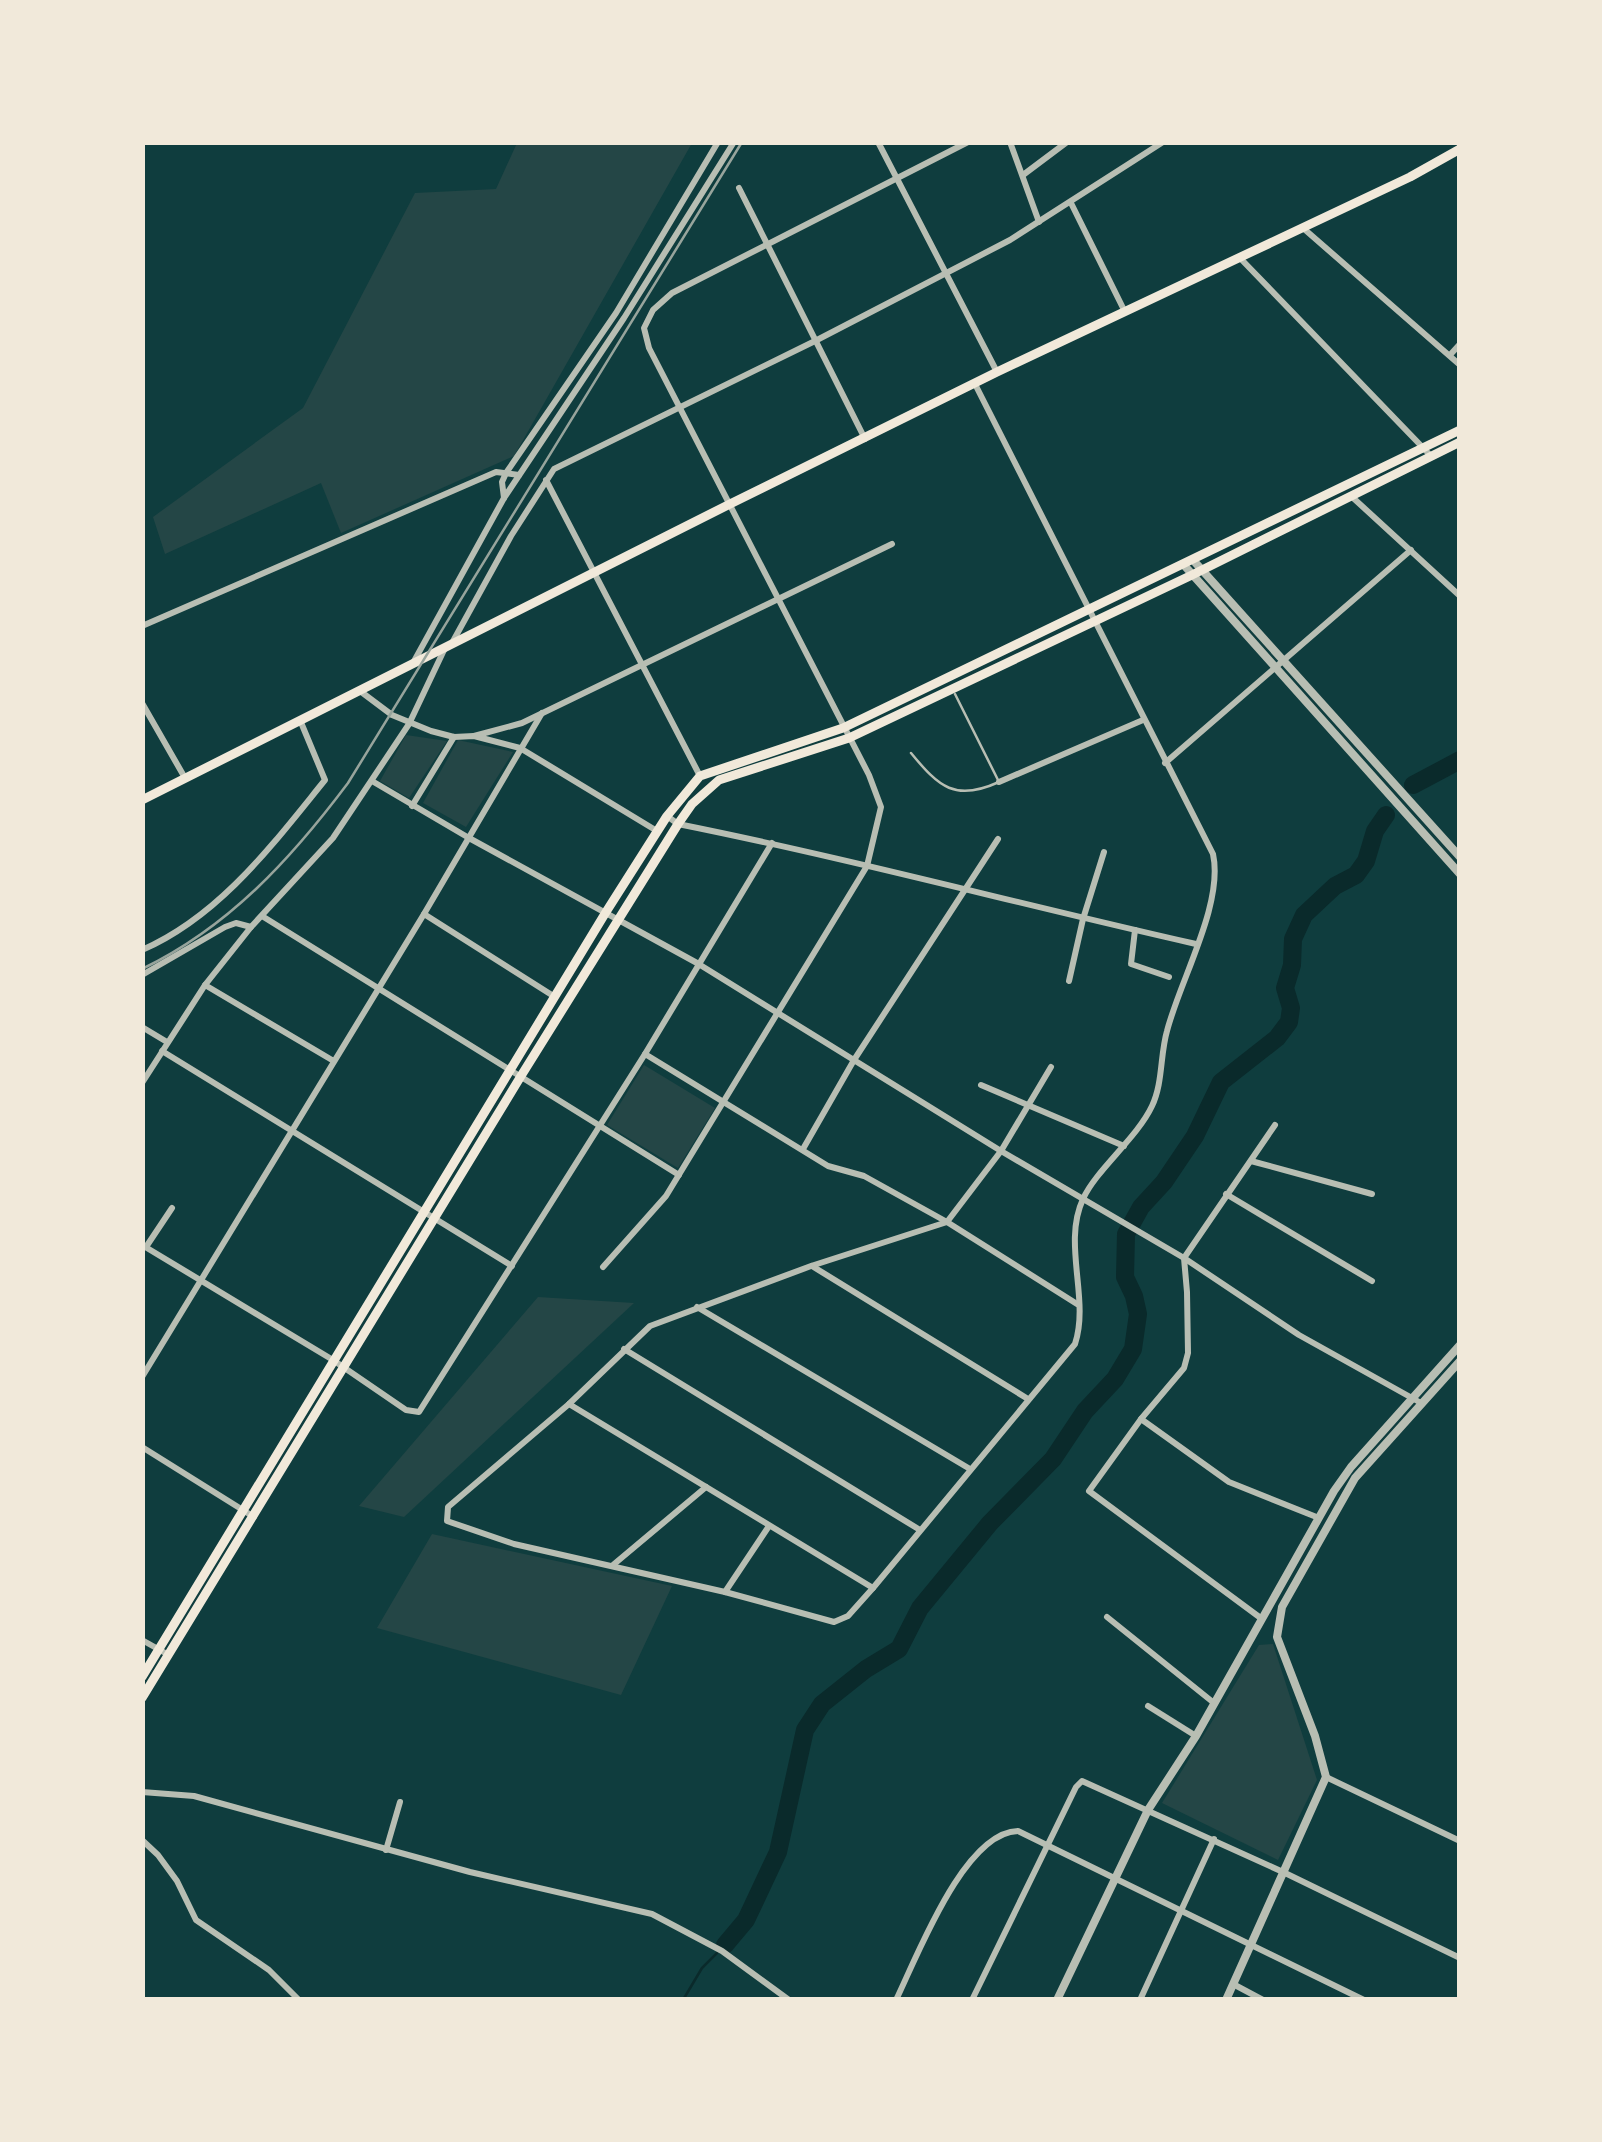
<svg xmlns="http://www.w3.org/2000/svg" width="1602" height="2142" font-family="'Libre Baskerville',serif">
<style>
.green{fill:#244646}
.lines{fill:none;stroke-linecap:round;stroke-linejoin:round}
.stream{stroke:#0a2a2b;stroke-width:2.5}
.river{stroke:#0a2a2b;stroke-width:18}
.service{stroke:#b8beb3;stroke-width:2.5}
.minor{stroke:#b8beb3;stroke-width:6}
.tertiary{stroke:#b8beb3;stroke-width:8}
.secondary{stroke:#f1e9da;stroke-width:9}
.tram{stroke:#97a49c;stroke-width:2.5}
</style>
<rect width="100%" height="100%" fill="#0f3d3e"/>
<g class="green">
<polygon points="517,143 692,143 514,456 341,533 321,483 165,554 153,517 303,408 415,193 496,189"/>
<polygon points="406,735 447,741 409,798 380,781"/>
<polygon points="458,740 513,752 466,827 423,803"/>
<polygon points="644,1065 715,1108 678,1168 607,1125"/>
<polygon points="538,1297 634,1303 404,1517 359,1506"/>
<polygon points="432,1534 672,1586 621,1695 377,1628"/>
<polygon points="1273,1644 1317,1780 1278,1860 1162,1803 1259,1645"/>
</g>
<g class="lines">
<polyline class="stream" points="683,2000 702,1968 717,1953"/>
<g class="river">
<polyline points="1413,785 1460,760"/>
<polyline points="725,1945 746,1920 778,1852 805,1730 822,1704 866,1669 899,1649 920,1608 990,1523 1053,1459 1085,1411 1115,1379 1133,1349 1138,1314 1134,1296 1125,1277 1126,1234 1141,1207 1164,1182 1195,1136 1221,1082 1277,1038 1289,1022 1291,1008 1285,988 1292,965 1293,939 1304,915 1335,886 1356,875 1366,861 1375,831 1386,815"/>
</g>
<path class="service" d="M911,753C939,787 955,802 999,782L955,694"/>
<g class="minor">
<polyline points="878,142 997,372"/>
<polyline points="1010,142 1039,222"/>
<polyline points="1023,175 1067,142"/>
<polyline points="739,188 865,439"/>
<polyline points="1071,203 1125,312"/>
<polyline points="1303,228 1460,365"/>
<polyline points="1240,258 1431,456"/>
<polyline points="1450,355 1460,344"/>
<path d="M975,384L1213,854C1224,904 1180,980 1167,1031C1160,1055 1163,1083 1152,1106C1137,1138 1096,1170 1083,1199C1062,1244 1090,1299 1075,1344L873,1588L848,1616L834,1622L725,1592L514,1544L447,1521L448,1507L569,1404L650,1326L811,1266L947,1222L1001,1151L1051,1067"/>
<polyline points="546,480 700,776"/>
<polyline points="1351,496 1460,596"/>
<polyline points="504,498 502,482 506,473 616,313 718,142"/>
<polyline points="142,626 496,472 519,475"/>
<polyline points="452,643 511,536 554,469 815,341 1010,240 1163,142"/>
<polyline points="413,663 504,498 624,318 734,142"/>
<polyline points="360,691 392,715 431,731 454,737 474,736 520,748 657,831"/>
<polyline points="142,703 185,778"/>
<polyline points="474,736 522,723 892,544"/>
<polyline points="1165,763 1411,550"/>
<polyline points="372,781 469,838 697,963 1001,1151 1184,1258 1299,1335 1421,1403"/>
<polyline points="999,782 1143,720"/>
<polyline points="412,806 454,737"/>
<path d="M667,816L678,824C852,859 1023,905 1196,944"/>
<polyline points="424,914 555,997"/>
<polyline points="262,916 679,1175"/>
<polyline points="1135,930 1131,964 1169,977"/>
<path d="M142,950C220,916 273,844 325,780L300,720"/>
<polyline points="142,975 225,927 236,923 251,927"/>
<polyline points="1069,981 1083,919 1104,852"/>
<polyline points="205,985 332,1060"/>
<polyline points="142,1027 167,1042"/>
<polyline points="162,1051 512,1266"/>
<polyline points="645,1054 828,1166 864,1176 947,1222 1077,1304"/>
<polyline points="142,1083 205,985 251,927 333,838 409,724 445,648"/>
<polyline points="981,1085 1124,1146"/>
<polyline points="803,1149 854,1060 998,839"/>
<polyline points="1251,1161 1372,1194"/>
<polyline points="1226,1194 1372,1281"/>
<polyline points="142,1245 333,1360 406,1410 419,1412 645,1054 772,843"/>
<polyline points="146,1247 172,1208"/>
<polyline points="812,1266 1028,1399"/>
<polyline points="603,1267 666,1196 867,866 881,807 869,775 649,348 644,328 653,310 672,293 968,142"/>
<polyline points="697,1307 970,1469"/>
<polyline points="624,1349 920,1530"/>
<polyline points="142,1377 424,914 542,713"/>
<polyline points="569,1404 873,1588"/>
<polyline points="1141,1419 1229,1482 1319,1518"/>
<polyline points="142,1447 254,1517"/>
<polyline points="613,1565 706,1487"/>
<polyline points="725,1592 769,1526"/>
<polyline points="1107,1617 1214,1703"/>
<polyline points="1262,1619 1089,1491 1141,1419 1184,1368 1188,1353 1187,1292 1184,1258 1275,1125"/>
<polyline points="142,1640 167,1654"/>
<polyline points="1148,1706 1196,1736"/>
<polyline points="1326,1777 1460,1841"/>
<polyline points="142,1792 194,1796 470,1872 652,1914 722,1951 789,2000"/>
<polyline points="142,1840 158,1855 177,1881 196,1920 269,1970 299,2000"/>
<polyline points="386,1850 400,1802"/>
<polyline points="1233,1984 1263,2000"/>
<path d="M896,2000C917,1957 964,1832 1018,1831L1364,2000"/>
<polyline points="972,2000 1076,1787 1082,1781 1283,1872 1460,1958"/>
<polyline points="1140,2000 1214,1839"/>
</g>
<g class="tertiary">
<polyline points="1193,560 1460,857"/>
<polyline points="1183,564 1460,874"/>
<polyline points="1057,2000 1148,1810 1196,1736 1334,1491 1351,1467 1460,1345"/>
<polyline points="1226,2000 1326,1777 1315,1736 1277,1637 1282,1607 1355,1478 1460,1361"/>
</g>
<g class="secondary">
<polyline points="142,800 730,504 997,372 1410,177 1460,149"/>
<polyline points="142,1677 606,912 667,816 700,776 843,728 1460,430"/>
<polyline points="142,1698 521,1076 678,824 692,804 719,780 849,738 1192,575 1460,442"/>
</g>
<path class="tram" d="M142,969C229,927 291,859 348,783L742,142"/>
</g>
<rect width="1602" height="2142" fill="none" stroke="#f1e9da" stroke-width="290"/>
</svg>
